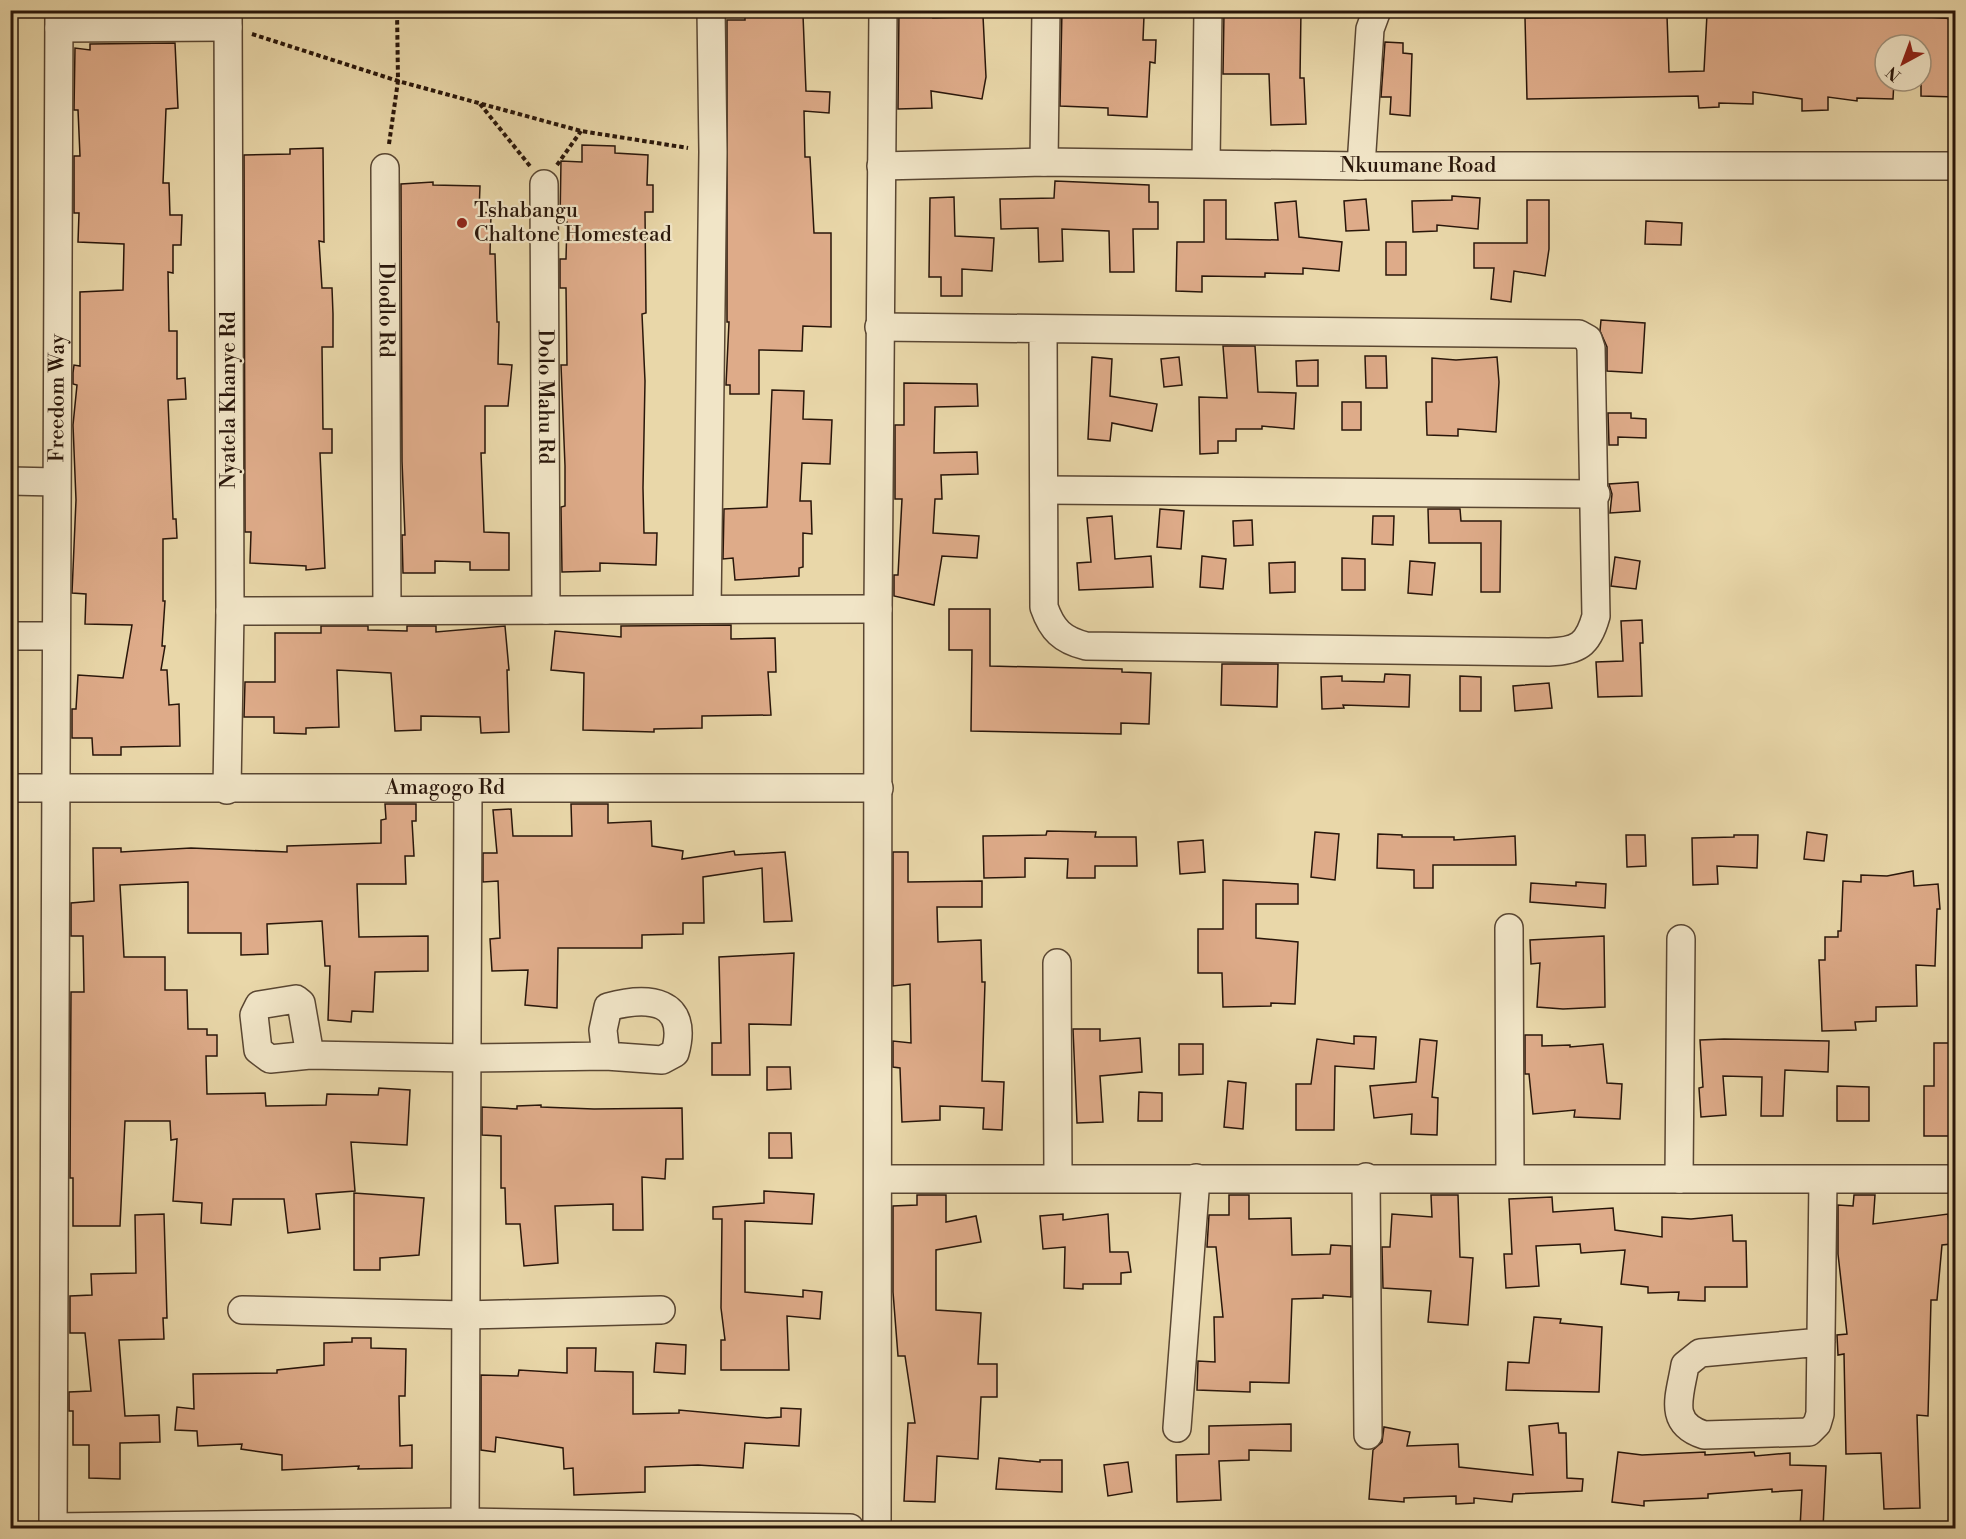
<svg xmlns="http://www.w3.org/2000/svg" width="1966" height="1539" font-family="'Libre Bodoni',serif">
<style>
.building{fill:#deab89;stroke:#29160a;stroke-width:1.5}
.lines{fill:none;stroke-linecap:round;stroke-linejoin:round}
.street-casing{stroke:#594632;stroke-width:30}
.path{stroke:#29160a;stroke-width:4;stroke-dasharray:4.5 3;stroke-linecap:butt}
.street{stroke:#f1e5c7;stroke-width:27}
.poi-dot{fill:#8f2418;stroke:#f1e5c7;stroke-width:2}
.labels{text-anchor:middle;dominant-baseline:central;stroke-width:4.5;stroke-linejoin:round;paint-order:stroke}
.street-label{font-size:21px;fill:#29160a;stroke:#f1e5c7}
.poi-label{font-size:21px;fill:#29160a;stroke:#f1e5c7;text-anchor:start}
</style>
<rect width="100%" height="100%" fill="#e9d7a9"/>
<filter id="stains"><feTurbulence type="fractalNoise" baseFrequency=".00333" numOctaves="4"/><feColorMatrix values="0 0 0 0 .2 0 0 0 0 .09 0 0 0 0 .02 0 0 0 .5 -.17"/></filter>
<radialGradient id="worn" r=".72"><stop offset=".6" stop-color="#630" stop-opacity="0"/><stop offset="1" stop-color="#630" stop-opacity=".3"/></radialGradient>
<g class="building">
<polygon points="745,10 764,10 764,15 803,15 806,91 830,92 829,113 804,111 805,157 810,157 814,233 831,233 831,327 803,326 802,351 759,350 759,394 730,394 730,385 726,385 729,322 727,322 727,20 745,20"/>
<polygon points="899,10 934,10 933,18 983,16 986,77 982,99 931,91 932,108 898,109"/>
<polygon points="1062,10 1144,16 1143,40 1156,40 1155,63 1150,62 1147,117 1108,115 1108,108 1060,106"/>
<polygon points="1268,10 1301,10 1300,78 1304,78 1306,124 1271,125 1269,74 1223,74 1224,13 1268,14"/>
<polygon points="1739,10 1799,10 1842,14 1842,10 1902,10 1901,15 1956,19 1956,97 1921,96 1921,45 1885,45 1885,81 1894,81 1893,99 1857,98 1857,101 1828,97 1828,110 1802,111 1802,99 1753,92 1753,104 1719,103 1719,107 1699,108 1698,96 1527,99 1525,18 1667,16 1669,72 1704,71 1707,14 1738,16"/>
<polygon points="1385,42 1403,43 1403,53 1412,54 1410,116 1390,114 1391,97 1381,97"/>
<polygon points="175,43 178,108 166,109 163,183 169,183 170,215 182,215 181,245 173,245 173,273 168,272 169,331 177,331 177,379 185,378 186,399 168,400 173,519 176,519 177,538 163,539 163,601 165,601 162,646 165,646 161,670 167,670 169,705 179,704 180,746 121,747 121,755 93,755 92,738 72,738 72,709 76,709 78,675 123,678 132,625 85,624 86,594 72,593 76,500 73,425 77,385 73,384 73,373 74,365 80,366 80,292 123,290 124,244 78,242 79,213 74,213 74,156 80,156 78,110 74,110 75,48 90,50 90,44"/>
<polygon points="582,145 615,146 615,153 648,155 647,185 653,185 653,212 645,212 646,313 642,314 645,381 643,488 644,533 657,533 656,565 600,563 600,571 562,572 561,507 565,506 565,466 561,365 567,365 566,288 560,288 560,259 566,259 567,222 560,222 561,161 582,162"/>
<polygon points="323,148 324,242 319,241 322,288 332,288 333,314 333,347 322,347 323,429 332,429 332,453 320,453 325,568 306,570 306,566 250,563 251,532 245,532 244,155 290,154 290,149"/>
<polygon points="1055,181 1149,185 1149,202 1158,202 1158,229 1133,229 1134,272 1110,272 1109,231 1062,229 1063,261 1039,262 1038,228 1001,229 1000,199 1054,198"/>
<polygon points="433,182 433,185 480,186 479,212 491,213 490,254 495,254 497,322 499,322 498,364 512,365 508,406 485,406 485,453 481,453 484,532 509,533 509,570 470,570 470,562 435,561 435,573 403,573 402,535 405,535 402,461 401,184"/>
<polygon points="1452,196 1480,198 1478,229 1437,225 1437,231 1413,232 1412,201 1452,200"/>
<polygon points="954,197 955,236 994,238 992,271 962,269 962,296 941,296 941,277 929,277 930,198"/>
<polygon points="1366,199 1369,230 1346,231 1344,201"/>
<polygon points="1204,200 1226,200 1226,239 1278,240 1275,203 1296,201 1299,237 1342,242 1339,271 1303,268 1303,274 1265,273 1265,277 1202,276 1202,292 1176,291 1177,242 1204,242"/>
<polygon points="1527,200 1549,200 1549,249 1545,276 1514,271 1511,302 1491,299 1494,268 1474,268 1474,243 1527,243"/>
<polygon points="1646,221 1682,223 1681,245 1645,244"/>
<rect x="1386" y="242" width="20" height="33"/>
<polygon points="1601,320 1645,323 1642,373 1607,371 1607,347 1600,331"/>
<polygon points="1223,346 1255,346 1258,392 1296,393 1294,429 1262,426 1262,429 1236,429 1236,441 1218,441 1218,453 1200,454 1199,397 1227,398"/>
<polygon points="1365,356 1386,356 1387,388 1366,388"/>
<polygon points="1092,357 1112,359 1110,396 1157,404 1152,431 1112,423 1110,441 1088,439"/>
<polygon points="1179,357 1182,385 1164,387 1161,359"/>
<polygon points="1497,357 1499,382 1496,432 1458,429 1458,436 1427,435 1426,402 1432,402 1432,358 1456,360"/>
<polygon points="1318,360 1318,386 1297,386 1296,361"/>
<polygon points="904,383 977,384 978,406 935,407 934,453 977,452 978,474 941,475 942,499 935,499 933,533 979,536 977,558 942,556 934,605 894,596 894,575 898,575 902,499 895,499 895,425 904,425"/>
<polygon points="772,390 804,391 803,419 832,420 830,464 802,463 800,501 811,501 812,534 803,533 803,567 799,568 799,576 735,580 733,558 723,559 724,509 767,507"/>
<rect x="1342" y="402" width="19" height="28"/>
<polygon points="1608,413 1631,413 1631,418 1646,419 1646,438 1618,437 1618,445 1609,445"/>
<polygon points="1638,482 1640,511 1610,513 1612,494 1609,484"/>
<polygon points="1160,509 1184,511 1181,549 1157,547"/>
<polygon points="1428,509 1460,509 1461,521 1501,521 1500,592 1481,592 1481,543 1429,543"/>
<polygon points="1112,516 1115,559 1151,556 1153,587 1079,590 1077,563 1091,562 1087,518"/>
<polygon points="1373,516 1394,516 1393,545 1372,544"/>
<polygon points="1252,520 1253,545 1234,546 1233,521"/>
<polygon points="1202,556 1226,559 1223,589 1200,587"/>
<polygon points="1615,557 1640,561 1636,589 1611,586"/>
<polygon points="1342,558 1365,559 1365,590 1342,590"/>
<polygon points="1410,561 1435,563 1432,595 1408,593"/>
<polygon points="1295,562 1295,592 1270,593 1269,563"/>
<polygon points="949,609 990,609 990,666 1122,669 1122,672 1151,673 1149,724 1121,723 1121,734 971,731 972,650 949,650"/>
<polygon points="1642,620 1643,643 1640,643 1642,696 1598,697 1596,662 1623,661 1621,621"/>
<polygon points="731,625 731,639 775,638 776,672 768,672 771,715 702,716 702,728 654,729 654,732 583,730 584,673 551,670 555,631 621,637 621,626"/>
<polygon points="321,626 368,626 368,630 407,631 407,626 436,626 436,632 505,626 509,670 507,670 509,732 481,733 480,717 421,716 421,730 395,731 391,673 337,670 339,727 306,728 306,734 274,733 274,717 244,717 245,682 275,682 275,633 321,633"/>
<polygon points="1222,664 1278,664 1277,707 1221,705"/>
<polygon points="1385,674 1410,675 1409,707 1343,705 1344,708 1322,709 1321,677 1342,676 1342,681 1384,682"/>
<polygon points="1460,676 1481,677 1481,711 1460,711"/>
<polygon points="1549,683 1552,708 1515,711 1513,686"/>
<polygon points="385,804 416,804 416,821 412,821 414,856 405,856 406,884 357,884 359,937 428,936 428,971 375,972 373,1012 352,1011 351,1022 328,1020 330,966 325,966 322,921 267,924 268,954 241,955 241,933 188,933 188,882 120,885 124,957 165,957 165,990 187,990 188,1029 207,1029 207,1035 217,1035 217,1056 206,1056 207,1094 265,1093 266,1106 326,1105 327,1094 378,1095 379,1088 410,1090 407,1145 351,1142 355,1191 316,1194 320,1229 288,1233 284,1199 233,1199 231,1225 201,1223 202,1203 173,1201 177,1139 171,1140 170,1121 125,1121 120,1226 73,1226 73,1178 70,1178 71,992 84,992 83,936 71,936 71,903 94,901 93,848 121,848 121,852 191,848 287,852 287,846 381,843 381,820 386,819"/>
<polygon points="571,804 608,804 608,823 651,821 652,846 683,851 682,859 734,851 735,855 785,852 792,921 764,922 762,868 703,877 704,923 683,923 683,934 642,935 642,948 558,948 557,1008 525,1005 528,970 492,971 490,939 500,938 498,881 483,882 483,853 497,853 493,810 511,809 513,836 572,836"/>
<polygon points="1047,831 1096,832 1095,837 1136,837 1137,866 1095,866 1095,878 1067,878 1068,859 1025,858 1025,877 984,878 983,836 1046,835"/>
<polygon points="1315,832 1339,834 1335,880 1311,877"/>
<polygon points="1807,832 1827,835 1824,861 1804,859"/>
<polygon points="1378,834 1402,835 1402,837 1454,837 1454,840 1515,836 1516,865 1433,865 1433,888 1414,888 1414,870 1377,868"/>
<polygon points="1626,835 1645,835 1646,866 1627,867"/>
<polygon points="1734,835 1758,835 1757,868 1717,866 1718,884 1693,885 1692,838 1734,837"/>
<polygon points="1203,840 1205,872 1180,874 1178,842"/>
<polygon points="893,852 908,852 908,882 982,881 982,907 937,907 938,942 981,940 982,982 985,982 982,1081 1004,1082 1002,1130 983,1129 984,1108 940,1106 940,1120 902,1122 900,1068 893,1067 893,1041 911,1043 910,984 893,986"/>
<polygon points="1913,871 1914,886 1938,884 1940,909 1937,909 1935,966 1916,965 1917,1006 1876,1007 1876,1021 1855,1022 1856,1030 1822,1031 1819,960 1825,960 1825,937 1838,937 1838,931 1841,931 1843,881 1861,882 1861,875 1887,876"/>
<polygon points="1223,880 1298,884 1298,904 1256,904 1256,938 1298,942 1295,1004 1271,1003 1271,1006 1223,1007 1222,973 1198,973 1198,929 1223,929"/>
<polygon points="1576,882 1606,884 1605,908 1530,902 1531,883 1576,886"/>
<polygon points="1604,936 1605,1007 1563,1009 1537,1007 1540,963 1531,964 1530,940"/>
<polygon points="794,953 791,1025 749,1024 750,1075 712,1075 712,1043 721,1043 719,957"/>
<polygon points="1073,1029 1100,1029 1100,1041 1140,1038 1142,1072 1100,1076 1103,1122 1077,1123"/>
<polygon points="1525,1035 1542,1035 1542,1046 1570,1045 1570,1047 1603,1044 1607,1083 1622,1084 1620,1119 1574,1117 1575,1110 1533,1114 1529,1074 1525,1074"/>
<polygon points="1354,1036 1376,1037 1374,1069 1335,1066 1334,1130 1296,1130 1296,1084 1311,1084 1317,1039 1354,1044"/>
<polygon points="1420,1039 1437,1041 1432,1097 1438,1098 1437,1135 1411,1134 1412,1114 1374,1118 1370,1086 1416,1082"/>
<polygon points="1724,1039 1829,1041 1828,1072 1785,1070 1783,1116 1761,1116 1762,1077 1723,1076 1726,1115 1701,1117 1699,1088 1703,1087 1700,1040"/>
<polygon points="1934,1043 1956,1043 1956,1136 1924,1136 1924,1086 1934,1086"/>
<polygon points="1179,1044 1203,1044 1203,1074 1179,1075"/>
<polygon points="767,1067 790,1067 791,1089 767,1090"/>
<polygon points="1228,1081 1246,1083 1243,1129 1224,1127"/>
<polygon points="1837,1086 1869,1087 1869,1121 1837,1121"/>
<polygon points="1139,1092 1162,1093 1162,1121 1138,1121"/>
<polygon points="541,1105 541,1107 594,1109 682,1108 683,1159 666,1159 665,1179 642,1177 643,1230 613,1230 613,1204 555,1206 558,1263 524,1266 520,1224 506,1224 505,1188 501,1188 501,1136 482,1135 482,1107 517,1109 517,1106"/>
<polygon points="769,1133 791,1133 792,1158 769,1158"/>
<polygon points="764,1191 814,1194 812,1224 745,1221 745,1292 803,1297 803,1290 822,1292 820,1319 787,1316 789,1370 721,1370 721,1340 725,1340 721,1308 722,1219 713,1219 713,1207 764,1203"/>
<polygon points="354,1193 424,1198 419,1255 380,1258 380,1270 354,1270"/>
<polygon points="917,1195 946,1195 946,1222 976,1216 981,1242 936,1250 936,1310 981,1313 978,1364 997,1364 997,1397 981,1397 978,1459 937,1456 935,1502 904,1501 908,1423 915,1423 905,1356 898,1356 893,1292 893,1206 917,1205"/>
<polygon points="1229,1195 1249,1195 1249,1219 1291,1218 1292,1255 1330,1254 1331,1245 1351,1246 1351,1297 1323,1295 1323,1298 1292,1299 1289,1383 1250,1382 1250,1392 1197,1390 1198,1361 1215,1362 1214,1317 1223,1317 1216,1247 1207,1247 1209,1215 1229,1215"/>
<polygon points="1431,1195 1458,1195 1460,1257 1473,1258 1468,1325 1428,1322 1431,1291 1383,1288 1382,1247 1390,1247 1392,1214 1432,1217"/>
<polygon points="1854,1195 1875,1195 1873,1224 1948,1214 1951,1244 1942,1245 1937,1300 1931,1300 1928,1416 1917,1415 1920,1508 1884,1509 1881,1453 1846,1454 1844,1354 1838,1355 1837,1335 1847,1334 1838,1254 1838,1205 1853,1206"/>
<polygon points="1552,1197 1553,1212 1613,1208 1615,1230 1662,1237 1662,1217 1691,1219 1732,1215 1733,1241 1746,1241 1747,1287 1705,1287 1705,1301 1678,1300 1679,1292 1648,1293 1648,1287 1621,1284 1625,1250 1581,1253 1580,1244 1536,1246 1539,1286 1506,1288 1504,1254 1512,1254 1509,1199"/>
<polygon points="164,1214 167,1318 163,1318 164,1339 119,1340 125,1416 159,1415 160,1442 120,1443 120,1479 89,1478 89,1445 73,1445 73,1411 69,1411 69,1392 91,1391 85,1333 70,1333 70,1296 92,1295 91,1274 136,1273 135,1215"/>
<polygon points="1063,1214 1063,1220 1108,1214 1110,1252 1128,1252 1131,1272 1121,1273 1121,1284 1083,1284 1083,1289 1064,1288 1065,1247 1043,1249 1040,1216"/>
<polygon points="1534,1317 1561,1319 1560,1323 1602,1327 1599,1392 1506,1390 1508,1362 1529,1363"/>
<polygon points="352,1338 371,1338 371,1348 406,1349 405,1396 399,1396 400,1446 412,1445 412,1468 358,1469 359,1466 282,1470 282,1455 241,1449 242,1444 198,1446 197,1431 175,1430 177,1407 194,1409 193,1374 277,1373 277,1370 324,1365 324,1343 352,1342"/>
<polygon points="656,1343 686,1345 685,1374 654,1372"/>
<polygon points="567,1348 596,1348 595,1371 633,1372 633,1414 679,1413 679,1410 767,1418 781,1417 781,1408 801,1409 799,1446 745,1443 743,1468 698,1465 645,1467 645,1492 574,1495 573,1468 564,1469 563,1448 496,1437 495,1452 481,1450 481,1375 518,1376 519,1370 567,1373"/>
<polygon points="1558,1423 1559,1433 1566,1433 1567,1478 1583,1479 1582,1491 1513,1494 1512,1502 1474,1498 1474,1503 1456,1504 1456,1496 1404,1498 1404,1502 1369,1499 1373,1450 1382,1442 1384,1427 1410,1432 1407,1446 1458,1444 1459,1467 1533,1475 1529,1426"/>
<polygon points="1291,1424 1291,1451 1249,1450 1249,1460 1219,1461 1221,1500 1177,1502 1176,1455 1209,1454 1209,1426"/>
<polygon points="1618,1452 1642,1455 1705,1452 1705,1455 1754,1452 1755,1456 1790,1453 1790,1465 1826,1466 1823,1528 1800,1528 1802,1490 1772,1492 1772,1489 1708,1494 1708,1498 1644,1501 1644,1506 1612,1502"/>
<polygon points="999,1458 1040,1462 1040,1460 1062,1460 1062,1492 996,1489"/>
<polygon points="1128,1462 1132,1492 1108,1496 1104,1465"/>
</g>
<g class="lines">
<g class="street-casing">
<g id="street">
<polyline points="59,28 228,27"/>
<polyline points="1044,162 1046,10"/>
<polyline points="1206,162 1208,10"/>
<path id="s1" d="M881,166L1044,162L1361,166H1956"/>
<polyline points="1361,166 1370,29 1377,10"/>
<path id="s2" d="M385,168L387,610"/>
<path id="s3" d="M544,184L546,610"/>
<path d="M879,327L1579,334L1588,339L1591,348L1596,616C1588,645 1578,651 1549,652L1086,646C1062,640 1052,630 1044,607L1043,331"/>
<polyline points="10,481 56,482"/>
<polyline points="1044,490 1596,494"/>
<polyline points="707,609 713,152 711,10"/>
<polyline points="230,611 878,609"/>
<polyline points="10,636 55,636"/>
<path id="s4" d="M10,788H879"/>
<polyline points="227,790 230,611 228,10"/>
<polyline points="1509,928 1510,1178"/>
<polyline points="1057,963 1058,1177"/>
<path d="M310,1055L301,1003L296,999L259,1005L254,1015L258,1050L270,1059L310,1055L469,1058L606,1056L662,1060L675,1053C690,999 648,996 608,1007L603,1030L606,1056"/>
<polyline points="1366,1177 1368,1435"/>
<polyline points="878,1179 1956,1179"/>
<polyline points="1679,1179 1681,939"/>
<polyline points="242,1310 466,1315 661,1310"/>
<path d="M1821,1342L1700,1353L1685,1365C1680,1396 1667,1423 1704,1435L1809,1432L1817,1424L1820,1414L1823,1180"/>
<polyline points="1177,1428 1196,1178"/>
<polyline points="53,1527 465,1522 850,1528"/>
<path id="s5" d="M53,1528L59,10"/>
<polyline points="465,1528 468,789"/>
<polyline points="877,1528 878,609 883,10"/>
</g>
</g>
<g class="path">
<polyline points="252,34 398,81 581,131 688,148"/>
<polyline points="480,104 530,166"/>
<polyline points="389,144 398,81 397,10"/>
<polyline points="557,165 581,131"/>
</g>
<use href="#street" class="street"/>
</g>
<circle class="poi-dot" cx="462" cy="223" r="6"/>
<g class="labels">
<g class="street-label">
<text stroke="none"><textPath href="#s1" startOffset="537">Nkuumane Road</textPath></text>
<text stroke="none"><textPath href="#s2" startOffset="142">Dlodlo Rd</textPath></text>
<text stroke="none"><textPath href="#s3" startOffset="213">Dolo Mahu Rd</textPath></text>
<text stroke="none"><textPath href="#s5" startOffset="1130">Freedom Way</textPath></text>
<text transform="translate(229 400) rotate(-90)">Nyatela Khanye Rd</text>
<text stroke="none"><textPath href="#s4" startOffset="435">Amagogo Rd</textPath></text>
</g>
<g class="poi-label">
<text x="474" y="211">Tshabangu<tspan x="474" dy="24">Chaltone Homestead</tspan></text>
</g>
</g>
<rect width="1966" height="1539" fill="none" stroke="#e9d7a9" stroke-width="36"/>
<rect x="12" y="12" width="1942" height="1515" fill="none" stroke="#29160a" stroke-width="3"/>
<rect x="18" y="18" width="1930" height="1503" fill="none" stroke="#29160a" stroke-width="1.5"/>
<g transform="translate(1903 63) rotate(221)"><circle r="28" fill="#f1e5c7" stroke="#a1927b" stroke-width="1.5"/>
<path d="M0-4.5L10 22L0 15L-10 22Z" fill="#8f2418"/>
<text y="-9" font-size="16" font-weight="bold" text-anchor="middle" fill="#29160a">N</text>
</g>
<rect width="100%" height="100%" filter="url(#stains)"/>
<rect width="100%" height="100%" fill="url(#worn)"/>
</svg>
